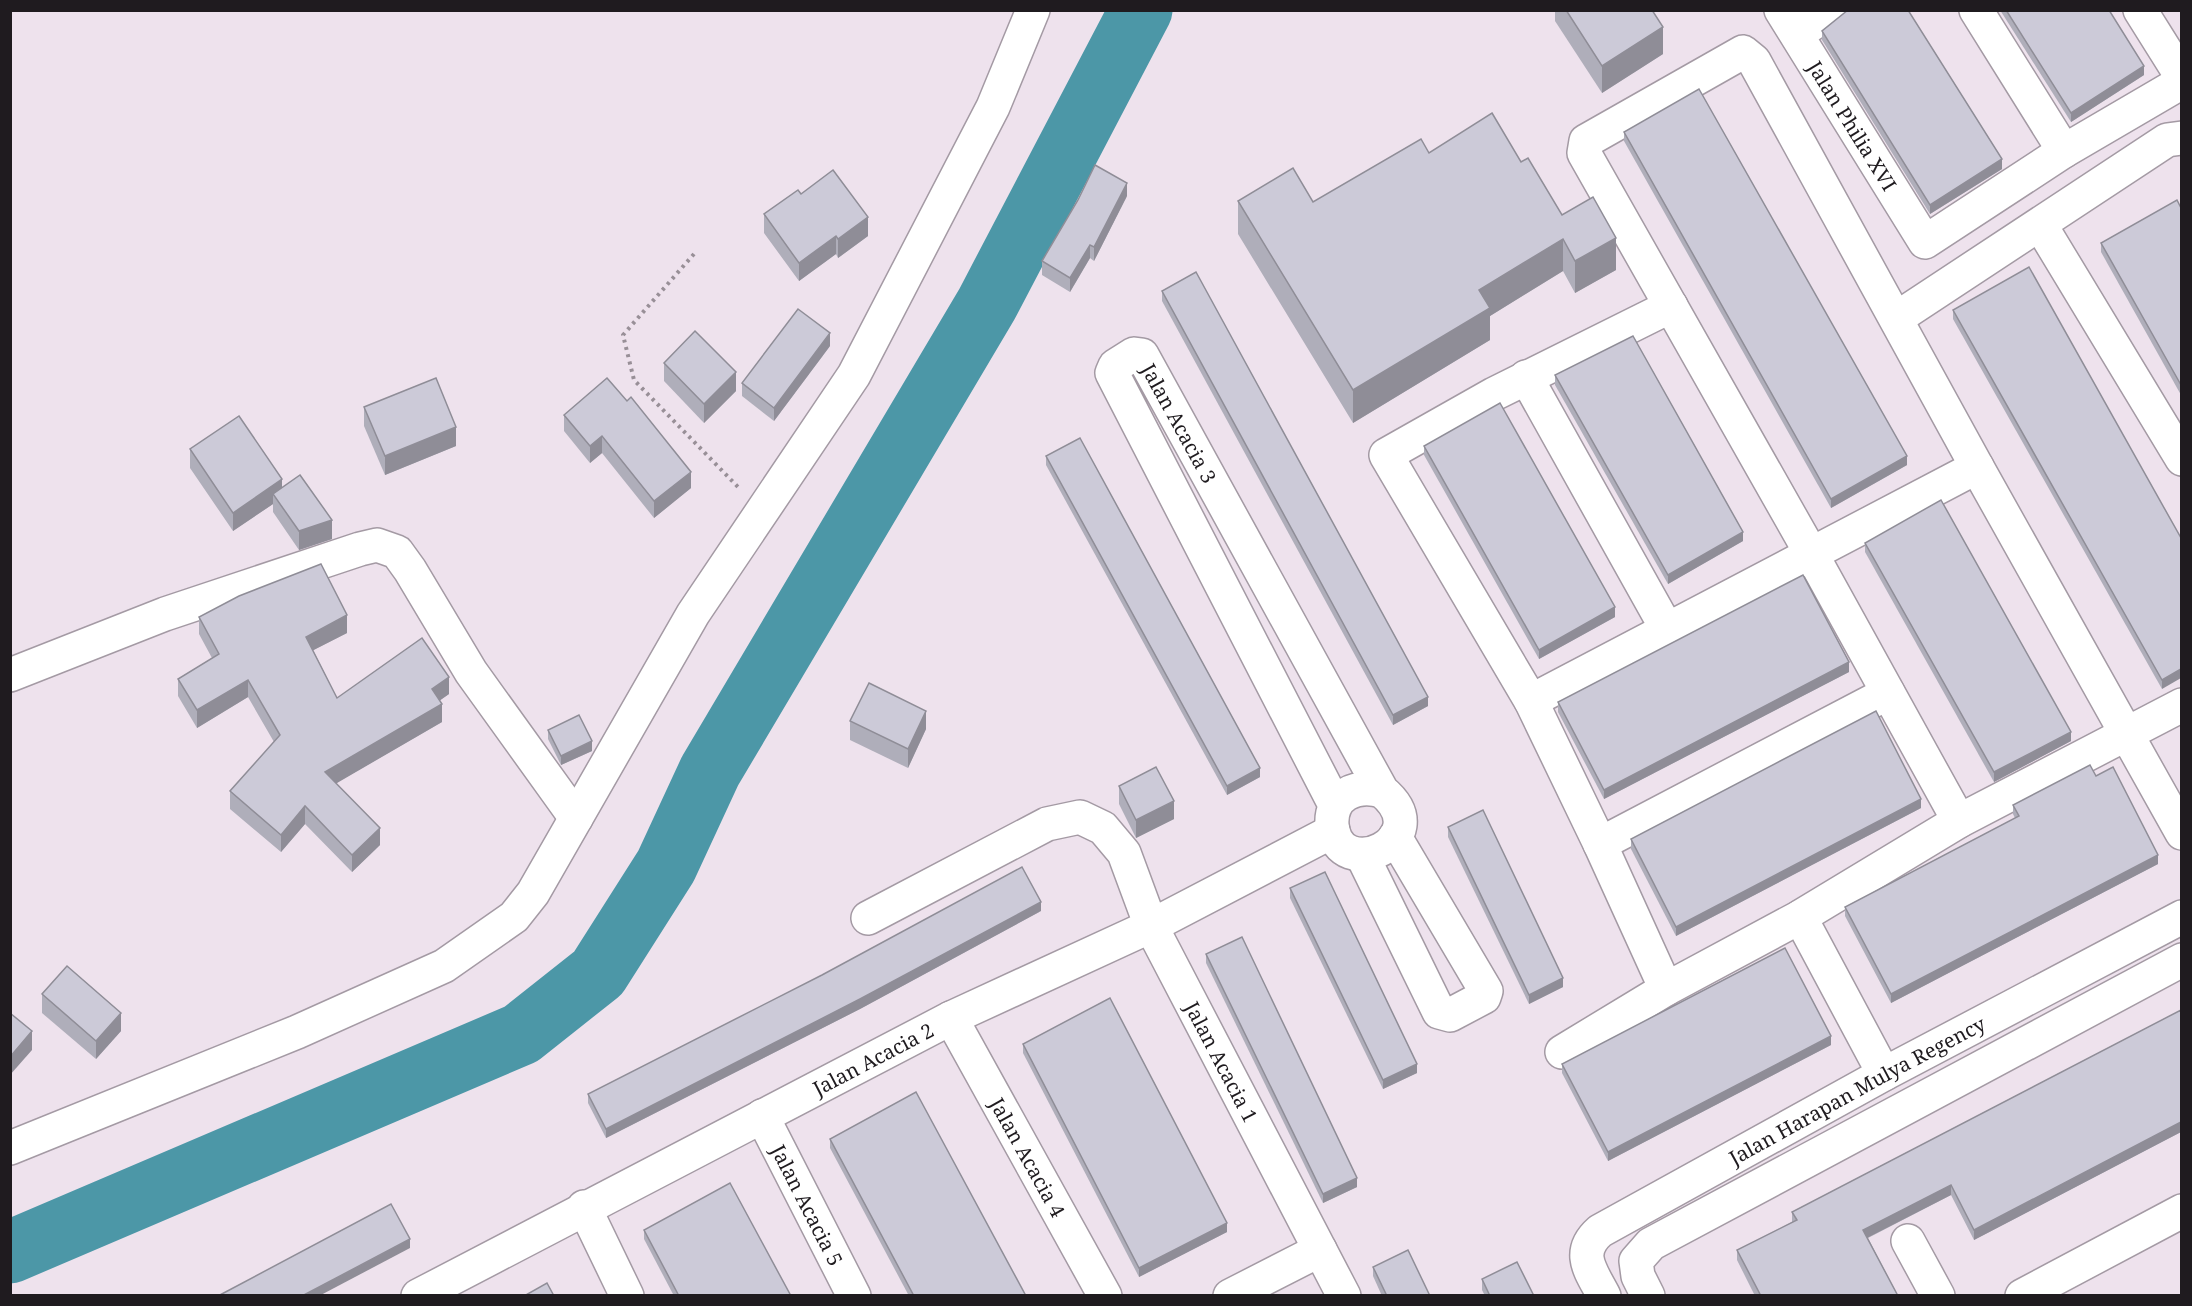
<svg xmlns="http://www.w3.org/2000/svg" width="2192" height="1306" font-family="'Noto Serif',serif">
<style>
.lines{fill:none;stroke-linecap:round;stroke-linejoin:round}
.river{stroke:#4c97a7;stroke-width:63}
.street-casing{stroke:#a49aa4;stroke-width:36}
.path{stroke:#988f97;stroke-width:4;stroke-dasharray:3 4.5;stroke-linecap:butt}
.street{stroke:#fff;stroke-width:33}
.wall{fill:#afaeba}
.shaded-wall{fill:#8f8d97}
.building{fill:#cccad8;stroke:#8f8d97;stroke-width:1.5}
.labels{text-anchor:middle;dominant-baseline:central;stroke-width:6;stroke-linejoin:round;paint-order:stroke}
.street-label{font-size:20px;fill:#1f1b1f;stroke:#fff}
</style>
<rect width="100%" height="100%" fill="#eee2ed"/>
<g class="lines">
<polyline class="river" points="10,1252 521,1034 598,973 666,866 710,771 987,304 1141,10"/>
<g class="street-casing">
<g id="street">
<path id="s1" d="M1781,10L1925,242L2064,151L2182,82"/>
<polyline points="1976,10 2064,151"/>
<polyline points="2140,10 2182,77"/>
<polyline points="1797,34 1833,10"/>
<polyline points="2041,226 2182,459"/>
<polyline points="1897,318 2167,140 2182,138"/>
<polyline points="1526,377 1668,631"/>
<polyline points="10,675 165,614 360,549 377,545 397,552 410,570 471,672 576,818"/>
<polyline points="1531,701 1977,467"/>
<path id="s2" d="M1335,805L1112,373L1115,366L1134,354L1142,355L1382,791C1441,840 1338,886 1332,825C1330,795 1356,784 1382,791"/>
<polyline points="1959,821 1812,555 1584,153 1586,141 1743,52 1754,61 1977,467 2182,833"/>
<polyline points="1600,844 1888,693"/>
<polyline points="1362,855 1439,1012 1450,1015 1484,997 1486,991 1395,837"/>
<polyline points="1800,917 1884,1074"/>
<path id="s3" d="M868,918L1047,824L1080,817L1103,828L1124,853L1151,926L1344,1296"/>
<polyline points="1666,989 1600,844 1531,701 1386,455 1494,394 1671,306"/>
<path id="s4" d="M951,1018L1105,1296"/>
<polyline points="1562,1052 1666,989 1800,917 1959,821 2182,705"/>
<path id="s5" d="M762,1116L854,1296"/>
<polyline points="10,1148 297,1032 444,966 514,917 533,893 693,614 854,375 993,107 1033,10"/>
<polyline points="584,1207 627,1296"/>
<polyline points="1908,1241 1938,1296"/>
<path id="s6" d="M418,1296L951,1018L1151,926L1333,831"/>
<polyline points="1230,1296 1320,1250"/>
<path id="s7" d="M1604,1296C1591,1271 1575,1253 1600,1231L1884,1074L2182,917"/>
<polyline points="1648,1296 1638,1276 1636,1261 1651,1244 2182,960"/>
<polyline points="2022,1296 2182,1211"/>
</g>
</g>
<polyline class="path" points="694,254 623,335 634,380 739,488"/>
<use href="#street" class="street"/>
</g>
<g class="wall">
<polygon points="1555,10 1652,10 1663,54 1602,93 1555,21"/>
<polygon points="2000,10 2109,10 2144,75 2071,122"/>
<polygon points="1822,31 2002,169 1930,214 1822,40"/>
<polygon points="1624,132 1907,465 1831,508 1624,141"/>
<polygon points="1429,153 1521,162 1562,215 1616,270 1575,293 1563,271 1490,316 1490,340 1353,423 1238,234 1238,201 1313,202"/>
<polygon points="801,194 868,236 838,258 836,254 799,281 764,233 764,214"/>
<polygon points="1127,196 1094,261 1090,258 1070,292 1042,275 1042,261"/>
<polygon points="2181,208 2181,395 2101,252 2101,243"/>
<polygon points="1162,291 1428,706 1393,725 1162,301"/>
<polygon points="1953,310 2181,538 2162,689 1953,319"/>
<polygon points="830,346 774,421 742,396 742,383"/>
<polygon points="664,363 736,391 704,423 664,381"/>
<polygon points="1555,375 1743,541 1668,584 1555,385"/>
<polygon points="627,401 691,488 654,518 602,453 590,463 564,431 564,415"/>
<polygon points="364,407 456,446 385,475 364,426"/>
<polygon points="1424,446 1615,617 1539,659 1424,455"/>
<polygon points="190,449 282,487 332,539 299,550 273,512 273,504 233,531 190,468"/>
<polygon points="1046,456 1260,777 1227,795 1046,465"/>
<polygon points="1865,543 2071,741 1994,782 1865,552"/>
<polygon points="199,617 347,633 313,650 337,698 449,694 440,700 442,722 336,783 380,845 352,872 305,824 281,852 230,809 230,791 274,742 248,697 197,728 178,696 178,679 212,658 199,634"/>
<polygon points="1849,672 1604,799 1558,712 1558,702"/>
<polygon points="850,721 926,729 908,768 850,740"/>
<polygon points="548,730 592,751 561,765 548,739"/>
<polygon points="2096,776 2158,864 1891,1003 1845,916 1845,907 2015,818 2013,814 2013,805"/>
<polygon points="1119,786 1174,819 1136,838 1119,804"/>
<polygon points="1921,808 1676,936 1631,849 1631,839"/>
<polygon points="1448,827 1563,987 1529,1004 1448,837"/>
<polygon points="1290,888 1417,1073 1383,1089 1290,898"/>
<polygon points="1041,911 860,1009 606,1138 588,1103 588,1094"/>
<polygon points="1206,954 1357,1187 1323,1203 1206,963"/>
<polygon points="42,994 121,1031 96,1059 42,1013"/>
<polygon points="2181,1010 2181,1132 1974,1240 1951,1195 1868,1238 1898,1296 1755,1296 1737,1260 1737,1250 1792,1222 1792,1212"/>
<polygon points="1023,1044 1227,1232 1139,1277 1023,1053"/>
<polygon points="1831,1045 1608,1161 1562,1073 1562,1064"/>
<polygon points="830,1139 1026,1296 909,1296 830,1148"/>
<polygon points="644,1230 791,1296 674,1296 644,1239"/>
<polygon points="1373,1267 1430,1296 1382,1296 1373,1276"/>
<polygon points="1482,1279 1534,1296 1485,1296 1482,1290"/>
</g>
<g class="shaded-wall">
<polygon points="1663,27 1663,54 1602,93 1602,66"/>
<polygon points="2144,66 2144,75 2071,122 2071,113"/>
<polygon points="2002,159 2002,169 1930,214 1930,205"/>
<polygon points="1127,183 1127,196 1094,261 1094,247"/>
<polygon points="868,217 868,236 838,258 838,239"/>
<polygon points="836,236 836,254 799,281 799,263"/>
<polygon points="1616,238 1616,270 1575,293 1575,261"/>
<polygon points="1563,239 1563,271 1490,316 1490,340 1353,423 1353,390 1479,290"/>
<polygon points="1090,245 1090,258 1070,292 1070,278"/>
<polygon points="830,333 830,346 774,421 774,408"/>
<polygon points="736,372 736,391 704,423 704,404"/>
<polygon points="456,427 456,446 385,475 385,456"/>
<polygon points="602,436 602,453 590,463 590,446"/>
<polygon points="1907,456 1907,465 1831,508 1831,499"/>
<polygon points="691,472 691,488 654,518 654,501"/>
<polygon points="282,479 282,498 273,494 273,504 233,531 233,513"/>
<polygon points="332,520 332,539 299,550 299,531"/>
<polygon points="1743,532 1743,541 1668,584 1668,575"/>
<polygon points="1615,607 1615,617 1539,659 1539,650"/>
<polygon points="347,615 347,633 306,654 306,637"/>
<polygon points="1849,662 1849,672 1604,799 1604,790"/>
<polygon points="2181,669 2181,678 2162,689 2162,680"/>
<polygon points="449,677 449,694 432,706 432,689"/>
<polygon points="248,680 248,697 197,728 197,710"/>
<polygon points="1428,697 1428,706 1393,725 1393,715"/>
<polygon points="442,704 442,722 325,790 325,772"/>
<polygon points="926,711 926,729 908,768 908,749"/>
<polygon points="2071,732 2071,741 1994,782 1994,772"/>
<polygon points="592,741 592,751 561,765 561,756"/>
<polygon points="1260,768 1260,777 1227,795 1227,786"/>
<polygon points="1921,799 1921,808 1676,936 1676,927"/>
<polygon points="1174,801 1174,819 1136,838 1136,820"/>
<polygon points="305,806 305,824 281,852 281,835"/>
<polygon points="380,828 380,845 352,872 352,855"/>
<polygon points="2158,855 2158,864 1891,1003 1891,994"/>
<polygon points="1041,902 1041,911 860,1009 606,1138 606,1129"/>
<polygon points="1563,978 1563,987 1529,1004 1529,995"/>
<polygon points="121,1013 121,1031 96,1059 96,1041"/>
<polygon points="32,1031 32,1050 10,1075 10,1057"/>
<polygon points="1831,1036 1831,1045 1608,1161 1608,1152"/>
<polygon points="1417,1064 1417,1073 1383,1089 1383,1080"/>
<polygon points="2181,1122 2181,1132 1974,1240 1974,1230"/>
<polygon points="1357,1178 1357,1187 1323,1203 1323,1194"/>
<polygon points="1951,1185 1951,1195 1863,1240 1863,1230"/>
<polygon points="1227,1223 1227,1232 1139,1277 1139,1268"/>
<polygon points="410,1239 410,1248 319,1296 302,1296"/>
</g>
<g class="building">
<polygon points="1566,10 1652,10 1663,27 1602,66"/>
<polygon points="1848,10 1908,10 2002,159 1930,205 1822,31"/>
<polygon points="2006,10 2109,10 2144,66 2071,113"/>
<polygon points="1699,89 1907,456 1831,499 1624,132"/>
<polygon points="1492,113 1521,162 1528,158 1562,215 1593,197 1616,238 1575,261 1563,239 1479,290 1490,308 1353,390 1238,201 1293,168 1313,202 1421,139 1429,153"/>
<polygon points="1095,165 1127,183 1094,247 1090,245 1070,278 1042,261 1078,200"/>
<polygon points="833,170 868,217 838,239 836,236 799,263 764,214 798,190 801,194"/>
<polygon points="2177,200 2181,208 2181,385 2101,243"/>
<polygon points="2029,267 2181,538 2181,669 2162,680 1953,310"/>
<polygon points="1196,272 1428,697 1393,715 1162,291"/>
<polygon points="798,309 830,333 774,408 742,383"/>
<polygon points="695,331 736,372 704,404 664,363"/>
<polygon points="1633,336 1743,532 1668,575 1555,375"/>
<polygon points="436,378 456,427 385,456 364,407"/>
<polygon points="607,378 627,401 631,397 691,472 654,501 602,436 590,446 564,415"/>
<polygon points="1500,403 1615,607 1539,650 1424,446"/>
<polygon points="239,416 282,479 233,513 190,449"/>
<polygon points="1080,438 1260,768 1227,786 1046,456"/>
<polygon points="300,475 332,520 299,531 273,494"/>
<polygon points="1941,500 2071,732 1994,772 1865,543"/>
<polygon points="321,564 347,615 306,637 337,698 422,638 449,677 432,689 442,704 325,772 380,828 352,855 305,806 281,835 230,791 280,735 248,680 197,710 178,679 219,654 199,617 239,596"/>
<polygon points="1803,575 1849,662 1604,790 1558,702"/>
<polygon points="869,683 926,711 908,749 850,721"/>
<polygon points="1876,711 1921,799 1676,927 1631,839"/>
<polygon points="579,715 592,741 561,756 548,730"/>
<polygon points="2090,765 2096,776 2113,767 2158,855 1891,994 1845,907 2019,816 2013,805"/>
<polygon points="1156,767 1174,801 1136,820 1119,786"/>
<polygon points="1483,810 1563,978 1529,995 1448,827"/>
<polygon points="1022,867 1041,902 860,999 606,1129 588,1094 822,975"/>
<polygon points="1325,872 1417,1064 1383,1080 1290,888"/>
<polygon points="1242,937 1357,1178 1323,1194 1206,954"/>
<polygon points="1785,948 1831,1036 1608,1152 1562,1064"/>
<polygon points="67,966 121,1013 96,1041 42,994"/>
<polygon points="1110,998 1227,1223 1139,1268 1023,1044"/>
<polygon points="2181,1010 2181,1122 1974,1230 1951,1185 1863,1230 1898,1296 1761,1296 1737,1250 1797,1220 1792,1212"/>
<polygon points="10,1013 32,1031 10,1057"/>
<polygon points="916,1092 1026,1296 914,1296 830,1139"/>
<polygon points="730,1183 791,1296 679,1296 644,1230"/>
<polygon points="391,1204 410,1239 302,1296 218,1296"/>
<polygon points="1408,1250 1430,1296 1387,1296 1373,1267"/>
<polygon points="1517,1262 1534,1296 1490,1296 1482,1279"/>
<polygon points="547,1283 554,1296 524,1296"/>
</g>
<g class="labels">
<g class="street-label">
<text stroke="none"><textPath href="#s1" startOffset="136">Jalan Philia XVI</textPath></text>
<text stroke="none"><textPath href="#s2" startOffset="602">Jalan Acacia 3</textPath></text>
<text stroke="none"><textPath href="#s6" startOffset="513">Jalan Acacia 2</textPath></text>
<text stroke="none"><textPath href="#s3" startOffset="525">Jalan Acacia 1</textPath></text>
<text stroke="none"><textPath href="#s7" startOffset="366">Jalan Harapan Mulya Regency</textPath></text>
<text stroke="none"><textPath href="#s4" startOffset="159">Jalan Acacia 4</textPath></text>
<text stroke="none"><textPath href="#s5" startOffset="100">Jalan Acacia 5</textPath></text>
</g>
</g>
<rect width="2192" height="1306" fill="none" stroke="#1f1b1f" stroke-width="24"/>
</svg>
